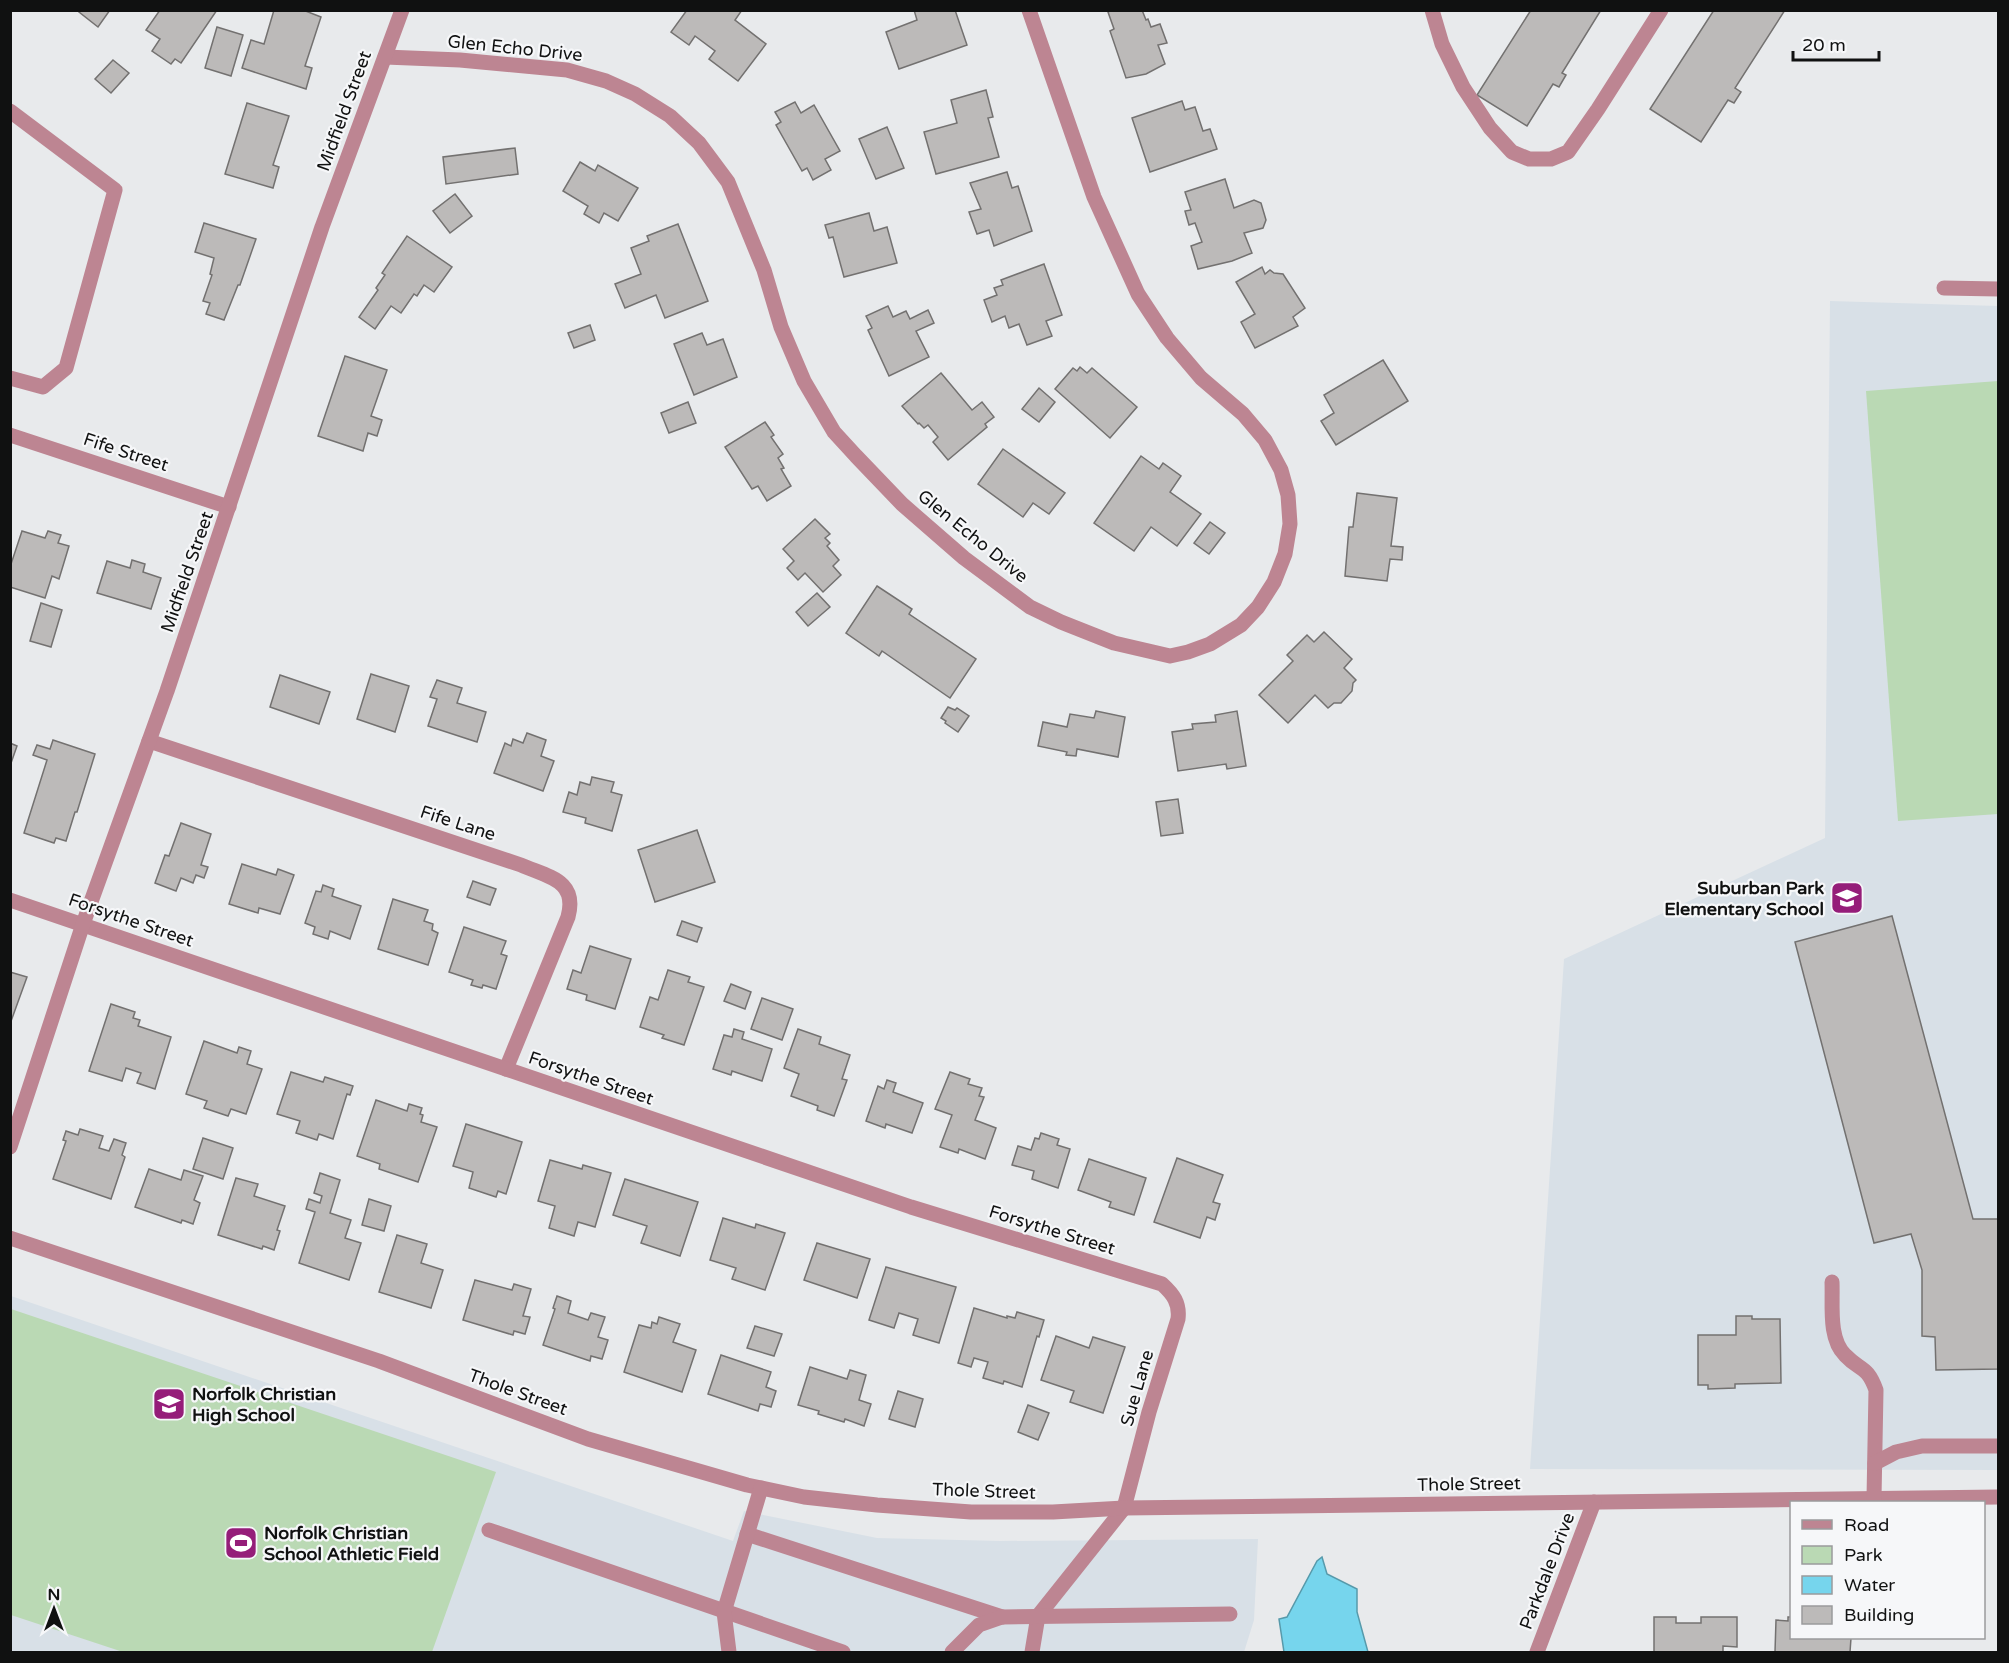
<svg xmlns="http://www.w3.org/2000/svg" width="2009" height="1663" font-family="'Varela Round',sans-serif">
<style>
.built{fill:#d8e0e7}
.green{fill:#bad9b4}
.water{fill:#76d5ed;stroke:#579aab;stroke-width:1.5}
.building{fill:#bcbab9;stroke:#737170;stroke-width:1.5}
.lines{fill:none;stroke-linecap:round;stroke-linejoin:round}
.minor{stroke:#bd8592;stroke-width:15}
.labels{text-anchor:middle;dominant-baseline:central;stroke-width:4.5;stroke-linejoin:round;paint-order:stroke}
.street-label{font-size:18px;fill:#101111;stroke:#f6f7f9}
.poi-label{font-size:18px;font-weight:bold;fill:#101111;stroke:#f6f7f9;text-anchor:start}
</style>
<rect width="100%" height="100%" fill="#e8eaec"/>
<g class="built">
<polygon points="1830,301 1998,306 1998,1470 1530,1469 1564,959 1825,838"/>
<polygon points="11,1296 733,1541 744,1511 877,1538 1000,1541 1258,1539 1254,1620 1244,1652 11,1652"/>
</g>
<g class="green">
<polygon points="1998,381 1998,814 1898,821 1866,391"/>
<polygon points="11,1309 496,1472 432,1652 123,1652 11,1615"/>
</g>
<polygon class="water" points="1322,1557 1327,1574 1357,1589 1357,1612 1368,1652 1284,1652 1279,1619 1287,1617 1317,1561"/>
<g class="building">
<polygon points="80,10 110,10 98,27 79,12"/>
<polygon points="160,10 217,10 181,63 175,59 171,64 152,51 160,39 146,30"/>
<polygon points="274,10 303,10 321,17 305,66 312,68 306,89 242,68 251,40 264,44"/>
<polygon points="687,10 742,10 735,20 766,44 738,81 709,59 715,51 695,36 689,45 671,32"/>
<polygon points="914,10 955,10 967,45 899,69 886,32 917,20"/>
<polygon points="1112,10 1142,10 1146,20 1148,19 1151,27 1160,24 1167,43 1158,45 1165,64 1146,74 1126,78 1110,31 1114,29 1108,12"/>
<polygon points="1531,10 1601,10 1562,73 1566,75 1559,87 1553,84 1527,126 1477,95"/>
<polygon points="1714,10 1785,10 1735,88 1741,92 1734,103 1728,100 1701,142 1650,109"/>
<polygon points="217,27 243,35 231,76 205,68"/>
<polygon points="113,60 129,73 111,93 95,79"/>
<polygon points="986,90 993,117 988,118 999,157 936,174 924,132 957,123 951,100"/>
<polygon points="1182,101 1185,110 1195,107 1203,131 1210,129 1217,149 1150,172 1132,118"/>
<polygon points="795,102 801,113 814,105 840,151 825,159 831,170 813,180 807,168 802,171 776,125 781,122 775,112"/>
<polygon points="247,103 289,116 273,165 279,167 273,188 225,174"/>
<polygon points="887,127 904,168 876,179 859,139"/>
<polygon points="515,148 518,174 446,184 443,157"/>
<polygon points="580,162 595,171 598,165 638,188 618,221 604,213 599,223 584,214 588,206 563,191"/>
<polygon points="1007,172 1012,188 1018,186 1032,231 994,246 989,230 977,234 969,212 981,209 970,183"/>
<polygon points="1225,179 1234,208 1254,200 1261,203 1266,220 1263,228 1244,233 1252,253 1232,261 1198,269 1191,246 1202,242 1195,223 1189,225 1185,211 1191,210 1185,192"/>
<polygon points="455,194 472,216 450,233 433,211"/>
<polygon points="869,213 874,231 887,227 897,263 844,277 833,237 829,238 825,225"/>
<polygon points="204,223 256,239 240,285 238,285 224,320 206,314 210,303 203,301 212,275 210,274 214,258 195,252"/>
<polygon points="678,224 708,301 665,318 656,295 625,308 615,284 641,274 631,248 649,241 647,236"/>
<polygon points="407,236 452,267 434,292 424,285 417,296 414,294 401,313 391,306 375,329 359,317 378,290 376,288 385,275 382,273"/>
<polygon points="1044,264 1062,315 1046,321 1052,336 1027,345 1019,324 1009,328 1005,316 992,322 984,300 997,295 994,288 1003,285 1001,280"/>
<polygon points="1262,267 1265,274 1270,270 1274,273 1283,274 1305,308 1293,317 1298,326 1255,348 1241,322 1255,314 1236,282"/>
<polygon points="888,306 893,317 906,311 910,319 928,310 934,323 916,331 929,357 889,376 868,330 872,328 866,316"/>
<polygon points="590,325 595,340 574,348 568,333"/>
<polygon points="702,333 707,345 723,339 737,377 694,395 674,344"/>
<polygon points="345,356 387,370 371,416 382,420 377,436 368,433 363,451 318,436"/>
<polygon points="1383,360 1408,401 1336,445 1321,421 1334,413 1324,395"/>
<polygon points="1080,367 1087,373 1092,368 1137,407 1110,438 1055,389 1073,368 1077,371"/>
<polygon points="941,373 972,410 982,402 994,417 985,424 987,427 948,460 933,442 938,437 928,425 924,428 919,423 918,424 902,406"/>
<polygon points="1039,388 1055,402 1039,422 1022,409"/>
<polygon points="688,402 696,423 669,433 661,413"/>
<polygon points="765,422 774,435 771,437 783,454 778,458 784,468 781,469 791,486 767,501 758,486 752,489 725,447"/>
<polygon points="1003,449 1065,493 1049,514 1033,503 1023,517 978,484"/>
<polygon points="1141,456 1159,469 1163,463 1181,476 1170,492 1201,514 1177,546 1151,527 1134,551 1094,523"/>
<polygon points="1357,493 1397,498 1391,546 1403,547 1402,560 1390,559 1387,581 1345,576 1349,527 1353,527"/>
<polygon points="815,519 830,534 825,538 830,543 827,546 839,560 833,566 841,575 823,592 805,573 798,580 787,568 794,561 783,549"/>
<polygon points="1210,522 1225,533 1209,554 1194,543"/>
<polygon points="22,531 45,538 48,531 61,535 58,543 69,546 59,579 52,576 45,598 10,587 10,567"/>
<polygon points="132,560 145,564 143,572 161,578 151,609 97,593 107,561 130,568"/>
<polygon points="877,586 912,609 909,614 976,659 950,698 882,651 879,656 846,633"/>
<polygon points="817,593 830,607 808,626 796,612"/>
<polygon points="41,603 62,610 51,647 30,641"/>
<polygon points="1324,632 1352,659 1344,668 1356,680 1353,683 1352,691 1341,703 1334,703 1328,708 1315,695 1288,723 1259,695 1293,661 1287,655 1307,635 1314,642"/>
<polygon points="371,674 409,686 395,732 357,719"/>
<polygon points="280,675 330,692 319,724 270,707"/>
<polygon points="437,680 462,688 457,703 486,712 477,742 428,726 437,699 430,697"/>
<polygon points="948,707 955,710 957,708 969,716 958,732 945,723 946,721 941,718"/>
<polygon points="1096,711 1125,717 1118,757 1077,749 1076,756 1066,755 1067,752 1038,746 1043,722 1067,727 1070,714 1094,718"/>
<polygon points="1237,711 1246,766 1227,769 1226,764 1178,771 1172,732 1193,729 1192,724 1216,722 1215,715"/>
<polygon points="527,733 546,740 541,756 554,761 543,791 494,773 505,743 511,746 513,739 523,743"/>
<polygon points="53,740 95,754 77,812 75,812 66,841 56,838 54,843 24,833 47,760 33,755 37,745 50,749"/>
<polygon points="10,743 17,746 10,766"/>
<polygon points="592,777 614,782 611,792 622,795 612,831 585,823 586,818 563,812 569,792 577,795 580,782 590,785"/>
<polygon points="1178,799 1183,833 1161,836 1156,802"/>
<polygon points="181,823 211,834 201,865 208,867 204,878 196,875 193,883 181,878 176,891 155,883 165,855 169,856"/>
<polygon points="697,830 715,882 655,902 638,850"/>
<polygon points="242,864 276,875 278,869 294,875 280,914 259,908 258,913 229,904"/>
<polygon points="473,881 496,889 490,905 467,897"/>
<polygon points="323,885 334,889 332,896 361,906 350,939 330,931 328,939 313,934 315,927 305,923 316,891 321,892"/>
<polygon points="393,899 428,910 424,921 433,924 432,930 438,933 428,965 378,949"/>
<polygon points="1892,916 1973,1219 1998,1219 1998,1369 1936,1370 1935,1337 1922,1336 1922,1270 1911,1234 1874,1243 1795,942"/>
<polygon points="682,921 702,928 697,942 677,935"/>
<polygon points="464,927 506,941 501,954 507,956 496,989 483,985 482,988 471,985 473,980 449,972"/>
<polygon points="590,946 631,959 615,1009 586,1000 587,995 567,989 573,970 581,973"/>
<polygon points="668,970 690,977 688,982 704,987 684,1045 662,1038 664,1035 640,1027 650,997 658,1000"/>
<polygon points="10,972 27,977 10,1024"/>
<polygon points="731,984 751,992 745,1009 724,1001"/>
<polygon points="762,998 793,1009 782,1040 751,1029"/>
<polygon points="111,1004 135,1012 133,1018 140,1020 138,1026 171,1037 155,1089 137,1083 141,1073 126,1068 122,1081 89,1071"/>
<polygon points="734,1029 744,1032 742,1039 772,1049 762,1081 732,1071 731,1075 713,1069 724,1035 732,1037"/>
<polygon points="798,1029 821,1037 819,1044 850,1055 842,1079 847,1080 834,1116 817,1110 818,1106 791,1096 799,1074 784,1068"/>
<polygon points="204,1041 237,1053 239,1047 251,1051 247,1064 262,1069 246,1114 231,1109 228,1116 204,1108 207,1101 186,1094"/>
<polygon points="291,1072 323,1082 325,1077 353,1086 350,1095 347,1094 333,1139 319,1134 317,1140 296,1133 300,1121 277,1114"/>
<polygon points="950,1072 970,1079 968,1084 982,1088 979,1096 984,1097 975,1120 996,1128 985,1159 959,1149 958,1153 940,1147 952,1115 935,1109"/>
<polygon points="887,1080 896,1083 893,1092 923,1103 912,1133 886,1124 885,1128 866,1121 878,1086 884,1089"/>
<polygon points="376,1100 407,1111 409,1104 422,1108 420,1114 423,1115 421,1122 437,1127 418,1182 379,1169 380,1164 357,1156"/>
<polygon points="466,1124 522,1142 506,1194 498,1191 496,1197 469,1188 473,1172 453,1166"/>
<polygon points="80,1129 103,1136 99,1148 109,1151 114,1139 126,1143 122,1155 125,1157 111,1199 53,1179 66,1141 63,1140 66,1131 78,1135"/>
<polygon points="1041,1133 1059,1139 1057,1145 1070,1149 1058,1188 1032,1179 1034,1171 1012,1165 1018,1146 1031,1150 1035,1138 1039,1139"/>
<polygon points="203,1138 233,1148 223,1179 193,1169"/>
<polygon points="1177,1158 1223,1175 1213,1202 1220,1204 1215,1220 1207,1217 1200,1238 1154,1222"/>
<polygon points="1089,1159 1146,1178 1134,1215 1109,1207 1111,1202 1078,1190"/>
<polygon points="550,1160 582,1169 583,1165 611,1173 595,1227 578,1222 574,1236 549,1228 555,1206 538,1201"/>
<polygon points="149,1169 181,1180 184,1170 203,1176 194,1200 200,1203 193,1224 182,1220 181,1223 135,1207"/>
<polygon points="320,1173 340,1180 330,1213 351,1220 345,1238 361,1243 349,1280 299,1263 315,1212 306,1209 309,1199 320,1203 322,1196 314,1193"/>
<polygon points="236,1178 258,1184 254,1196 285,1206 277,1230 280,1231 274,1250 263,1246 262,1249 218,1235"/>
<polygon points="625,1179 698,1202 680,1256 641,1243 647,1226 613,1215"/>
<polygon points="369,1199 391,1206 384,1231 362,1225"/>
<polygon points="723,1218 755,1228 756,1224 785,1233 765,1290 732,1279 736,1268 710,1260"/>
<polygon points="397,1235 427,1244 421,1263 443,1270 431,1308 379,1292"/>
<polygon points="817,1243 870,1259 857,1298 804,1280"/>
<polygon points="886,1267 956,1287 939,1343 913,1335 918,1319 899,1313 894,1328 869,1320"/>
<polygon points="475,1280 512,1290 514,1284 531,1289 523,1316 530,1317 525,1334 514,1331 513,1335 463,1320"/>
<polygon points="557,1296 571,1301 568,1313 588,1320 591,1313 605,1317 598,1337 608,1340 602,1359 591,1356 590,1361 543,1345 555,1309 553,1308"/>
<polygon points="974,1308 1007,1318 1007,1316 1015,1318 1017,1312 1044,1320 1039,1337 1037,1336 1022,1387 1004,1381 1003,1384 983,1378 988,1362 974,1358 971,1367 958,1363"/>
<polygon points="1736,1316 1752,1316 1752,1319 1780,1319 1781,1383 1735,1384 1735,1388 1708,1389 1708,1385 1698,1385 1698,1335 1736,1335"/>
<polygon points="659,1317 680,1324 673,1342 696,1350 682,1392 624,1372 639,1325 651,1328 652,1322 657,1324"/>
<polygon points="755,1326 782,1334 774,1356 747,1348"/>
<polygon points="1056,1336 1089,1348 1093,1337 1125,1347 1103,1413 1070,1402 1074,1391 1041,1380"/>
<polygon points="721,1355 771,1372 766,1387 776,1391 771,1407 760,1404 758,1411 708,1394"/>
<polygon points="810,1367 847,1379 850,1370 866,1375 859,1400 871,1404 864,1426 845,1419 844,1422 818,1414 819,1411 798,1405"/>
<polygon points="898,1391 923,1399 915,1427 889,1419"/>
<polygon points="1028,1405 1049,1413 1038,1440 1018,1432"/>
<polygon points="1654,1617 1676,1617 1676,1623 1701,1623 1701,1617 1737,1617 1737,1647 1723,1646 1723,1652 1654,1652"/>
<polygon points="1788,1617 1792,1617 1792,1638 1851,1638 1850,1652 1775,1652 1776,1620 1788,1621"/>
</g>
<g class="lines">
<g class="minor">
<polyline points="1432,10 1442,44 1463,87 1490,128 1512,152 1529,159 1551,159 1568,152 1598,109 1661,10"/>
<polyline points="385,57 460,60 567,70 606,81 635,94 670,116 699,143 728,182 764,270 781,327 804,381 834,432 856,456 902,504 964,558 1030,607 1061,622 1114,643 1170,656 1188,652 1210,644 1241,625 1258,607 1274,582 1285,554 1290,524 1288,495 1281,470 1265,440 1243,414 1201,378 1167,338 1138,294 1094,197 1029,10"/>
<polyline points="10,111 115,190 66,368 43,387 10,378"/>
<polyline points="1944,288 1998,289"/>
<polyline points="10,435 229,507"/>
<path d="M149,741L521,865C548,877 578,880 568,917L506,1069"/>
<path d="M10,900L911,1207L1162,1284C1173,1294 1180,1303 1178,1319L1149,1412L1124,1508L1038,1616L1032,1652"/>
<polyline points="10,1147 83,924 167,691 322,227 402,10"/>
<polyline points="10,1238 379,1361 588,1439 747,1485 804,1497 877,1505 971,1512 1053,1512 1124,1508 1998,1497"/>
<path d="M1832,1282C1833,1305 1828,1338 1845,1355C1860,1371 1867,1365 1876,1390L1874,1498"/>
<polyline points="1875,1463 1896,1452 1922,1446 1998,1446"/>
<polyline points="489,1530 843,1652"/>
<polyline points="747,1534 1002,1617"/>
<polyline points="729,1652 724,1612 761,1488"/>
<polyline points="952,1652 979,1625 1002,1617 1230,1614"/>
<polyline points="1537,1652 1594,1502"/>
</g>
</g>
<defs>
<g id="school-square" transform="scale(1.725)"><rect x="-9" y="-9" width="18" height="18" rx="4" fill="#951d79" stroke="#f6f7f9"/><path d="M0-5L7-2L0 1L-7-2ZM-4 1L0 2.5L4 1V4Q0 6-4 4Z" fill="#fff"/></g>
<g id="stadium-square" transform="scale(1.725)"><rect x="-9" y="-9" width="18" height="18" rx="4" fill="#951d79" stroke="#f6f7f9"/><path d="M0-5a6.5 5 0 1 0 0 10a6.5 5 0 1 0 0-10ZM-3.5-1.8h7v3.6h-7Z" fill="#fff"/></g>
</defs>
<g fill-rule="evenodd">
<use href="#school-square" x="1847" y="898"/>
<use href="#school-square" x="169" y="1404"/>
<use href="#stadium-square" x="241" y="1543"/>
</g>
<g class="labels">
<g class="street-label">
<text transform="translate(515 48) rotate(6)">Glen Echo Drive</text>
<text transform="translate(344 111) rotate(-70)">Midfield Street</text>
<text transform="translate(126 452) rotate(18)">Fife Street</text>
<text transform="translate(973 536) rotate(39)">Glen Echo Drive</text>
<text transform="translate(187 572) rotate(-71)">Midfield Street</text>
<text transform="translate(458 823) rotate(18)">Fife Lane</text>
<text transform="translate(131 920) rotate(19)">Forsythe Street</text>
<text transform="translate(591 1078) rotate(19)">Forsythe Street</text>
<text transform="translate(1052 1230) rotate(17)">Forsythe Street</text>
<text transform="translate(1137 1388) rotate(-74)">Sue Lane</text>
<text transform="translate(518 1392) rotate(20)">Thole Street</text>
<text transform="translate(1469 1484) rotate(-1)">Thole Street</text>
<text transform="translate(984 1491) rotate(2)">Thole Street</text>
<text transform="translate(1547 1571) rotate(-69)">Parkdale Drive</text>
</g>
<g class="poi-label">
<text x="1824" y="888" text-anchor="end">Suburban Park<tspan x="1824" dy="21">Elementary School</tspan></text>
<text x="192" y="1394">Norfolk Christian<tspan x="192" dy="21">High School</tspan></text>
<text x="264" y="1533">Norfolk Christian<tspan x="264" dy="21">School Athletic Field</tspan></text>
</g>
</g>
<rect width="2009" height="1663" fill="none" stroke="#101111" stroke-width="24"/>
<rect x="1790" y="1501" width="195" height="138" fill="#f6f7f9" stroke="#9a9b9c" stroke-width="1.5"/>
<rect x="1802" y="1520" width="30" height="9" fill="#bd8592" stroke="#9a9b9c" stroke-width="1.5"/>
<text x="1844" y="1531" font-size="18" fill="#101111">Road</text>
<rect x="1802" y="1546" width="30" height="18" fill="#bad9b4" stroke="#9a9b9c" stroke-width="1.5"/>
<text x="1844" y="1561" font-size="18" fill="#101111">Park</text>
<rect x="1802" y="1576" width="30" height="18" fill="#76d5ed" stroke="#9a9b9c" stroke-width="1.5"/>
<text x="1844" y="1591" font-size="18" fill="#101111">Water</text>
<rect x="1802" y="1606" width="30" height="18" fill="#bcbab9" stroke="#9a9b9c" stroke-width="1.5"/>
<text x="1844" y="1621" font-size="18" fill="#101111">Building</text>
<g transform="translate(54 1609)" stroke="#f6f7f9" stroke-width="4.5" paint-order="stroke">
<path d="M0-4.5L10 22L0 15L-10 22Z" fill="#101111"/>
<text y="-9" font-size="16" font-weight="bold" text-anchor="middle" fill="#101111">N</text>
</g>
<path d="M1793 51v9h86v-9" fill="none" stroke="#101111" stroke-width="3"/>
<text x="1802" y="51" font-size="18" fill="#101111" stroke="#f6f7f9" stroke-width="4.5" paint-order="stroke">20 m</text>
</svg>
